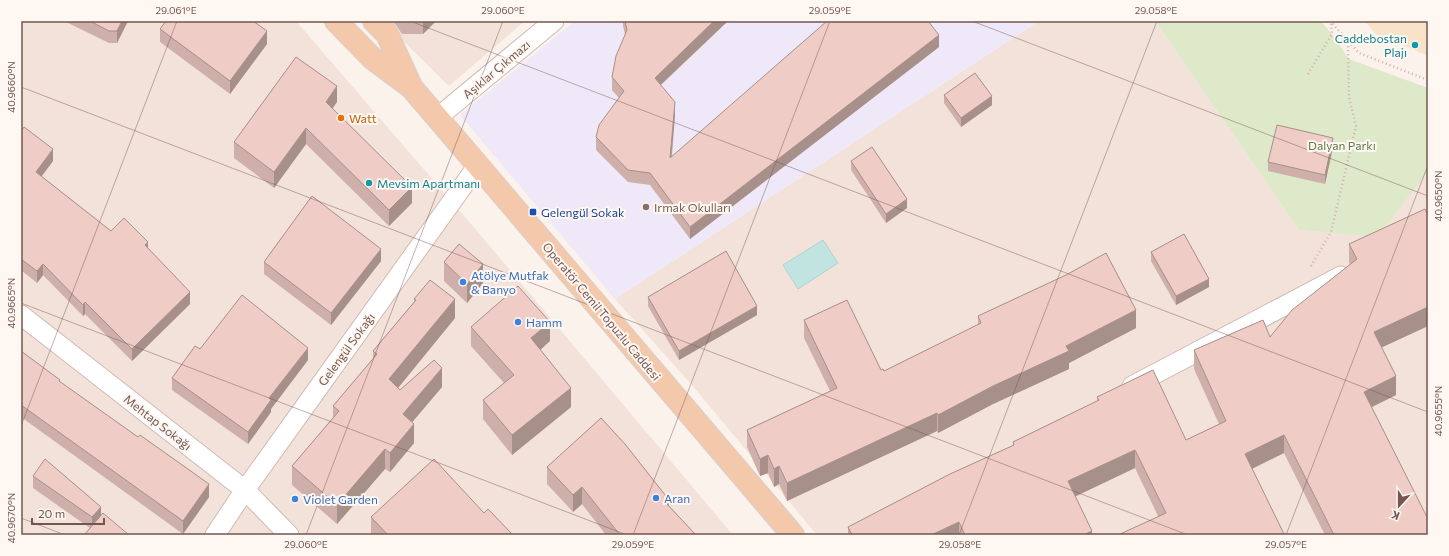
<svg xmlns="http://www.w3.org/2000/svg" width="1449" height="556" font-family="Commissioner,sans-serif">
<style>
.residential{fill:#f3e2da}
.education{fill:#efe8f8}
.green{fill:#dee9ca}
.sand{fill:#f8e3c9}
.water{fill:#c1e4e1;stroke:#a8d5d2}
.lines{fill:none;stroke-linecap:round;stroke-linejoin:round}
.street-casing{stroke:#cfbab4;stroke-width:21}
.primary-casing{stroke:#d8cfce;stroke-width:24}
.path{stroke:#d4afa8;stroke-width:2.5;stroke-dasharray:1 3;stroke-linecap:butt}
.street{stroke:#fff;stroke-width:19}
.primary{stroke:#f4c8aa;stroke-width:22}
.wall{fill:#ceafa9}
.shaded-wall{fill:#a78f8a}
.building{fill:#efccc5;stroke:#a78f8a}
.ticks{fill:none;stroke:#755550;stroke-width:1;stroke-opacity:0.45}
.culture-dot{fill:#0f9aa8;stroke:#fef7f2;stroke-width:1.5}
.food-dot{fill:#e8710a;stroke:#fef7f2;stroke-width:1.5}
.education-dot{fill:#8d6e63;stroke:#fef7f2;stroke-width:1.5}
.transit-dot{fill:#1a4fb4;stroke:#fef7f2;stroke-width:1.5}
.shop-dot{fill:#3f7fe0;stroke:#fef7f2;stroke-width:1.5}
.labels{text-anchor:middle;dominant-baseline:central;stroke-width:4;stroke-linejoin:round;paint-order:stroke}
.culture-label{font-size:12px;fill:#0d838f;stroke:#fef7f2;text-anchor:end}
.street-label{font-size:12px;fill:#755550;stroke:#fef7f2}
.food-label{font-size:12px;fill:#c56008;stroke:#fef7f2;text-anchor:start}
.park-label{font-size:12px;fill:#627a48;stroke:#fef7f2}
.education-label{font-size:12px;fill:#785e54;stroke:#fef7f2;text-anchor:start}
.transit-label{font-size:12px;fill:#164399;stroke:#fef7f2;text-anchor:start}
.shop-label{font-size:12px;fill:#366cbe;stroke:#fef7f2;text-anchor:start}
.neatline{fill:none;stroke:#755550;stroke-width:1.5}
.ticks-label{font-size:10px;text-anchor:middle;fill:#755550}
</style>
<rect width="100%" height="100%" fill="#fbf2ec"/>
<g class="residential">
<polygon points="21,21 296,21 483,238 733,535 21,535"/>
<polygon points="383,21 525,21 449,86"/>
<polygon points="1039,21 1155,21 1299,230 1377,236 1428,172 1428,535 817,535 691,384 615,299"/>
</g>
<polygon class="education" points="575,21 1039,21 615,299 460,115"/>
<polygon class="green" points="1155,21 1321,21 1332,34 1349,59 1428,88 1428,172 1377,237 1299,230"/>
<polygon class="sand" points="1365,21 1428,21 1428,56 1376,34"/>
<polygon class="water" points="823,240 838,263 798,289 783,265"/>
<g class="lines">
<g class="street-casing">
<g id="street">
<polyline points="437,118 554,21"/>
<polyline points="21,315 245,490 289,535"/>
<polyline points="1132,386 1341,276"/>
<polyline points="215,535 245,490 478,165"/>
</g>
</g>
<g class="primary-casing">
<g id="primary">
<polyline points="336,21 372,58 411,87 793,535"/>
<polyline points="374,21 387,34 410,84"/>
</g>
</g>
<g class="path">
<polyline points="1330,21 1359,53 1428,80"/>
<polyline points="1308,74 1332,34 1331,23"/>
<polyline points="1311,266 1331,232 1356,126 1349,97 1348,43"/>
</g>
<use href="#street" class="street"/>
<use href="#primary" class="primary"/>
</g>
<g class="wall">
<polygon points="64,21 128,21 117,43 109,43"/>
<polygon points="392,21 436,21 423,34 402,34 396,25"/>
<polygon points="623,21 728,21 661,85 675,115 672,157 939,47 690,239 650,185 628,182 596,150 596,137 619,98 612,90 612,77 625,34 623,26"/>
<polygon points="160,29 267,44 230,94 160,42"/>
<polygon points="944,95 992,105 961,127 944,103"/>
<polygon points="337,102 332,108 412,203 389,226 306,144 274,188 234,158 234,142"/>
<polygon points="21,131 53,161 41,176 111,231 148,248 190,304 132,361 85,314 83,316 43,275 37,283 21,270"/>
<polygon points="1333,147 1325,184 1268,171 1268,162"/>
<polygon points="851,161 907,208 886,223 851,170"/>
<polygon points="1428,215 1428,326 1382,347 1396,395 1371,407 1428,535 1325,535 1284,453 1252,469 1284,535 1158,516 1135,468 1075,496 1092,535 848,535 848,527 1013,446 1013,442 1097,401 1097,397 1186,440 1219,424 1194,369 1194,350 1270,337 1350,264 1349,262 1349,244"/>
<polygon points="1151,252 1209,287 1176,305 1151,261"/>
<polygon points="381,261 331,325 264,274 264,262"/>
<polygon points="444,262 483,283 467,303 444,281"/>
<polygon points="648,297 757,315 679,360 648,306"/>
<polygon points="414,299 455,318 398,388 400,390 442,387 412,422 414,443 390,472 385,469 337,524 292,485 292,466 333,418 333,406 373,359 373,351 414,302"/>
<polygon points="978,316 1136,328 1069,363 1069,369 993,404 938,433 937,431 787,501 779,484 774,487 768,473 760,476 747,447 747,430 830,391 804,338 804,320 881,370 884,371 978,325"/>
<polygon points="471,327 550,341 540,350 571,407 512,455 483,419 483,400 504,383 471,346"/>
<polygon points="200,349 308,360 271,409 271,412 248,444 172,390 172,378"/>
<polygon points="21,351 60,382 209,497 183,534 21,417"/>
<polygon points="547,467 669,506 696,535 606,535 582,504 573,512 547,484"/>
<polygon points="33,476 101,516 90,528 33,488"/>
<polygon points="484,513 513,535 371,535 371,517"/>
</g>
<g class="shaded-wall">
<polygon points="122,21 128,21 117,43 117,31"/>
<polygon points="423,21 436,21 423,34"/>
<polygon points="714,21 728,21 655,90 655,78"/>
<polygon points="267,31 267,44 230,94 230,81"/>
<polygon points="939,35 939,47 690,239 690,227"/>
<polygon points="337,86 337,102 326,118 326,102"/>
<polygon points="992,96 992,105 961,127 961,118"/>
<polygon points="675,102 675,115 670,171 670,158"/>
<polygon points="306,128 306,144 274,188 274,172"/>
<polygon points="1333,138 1333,147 1325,184 1325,175"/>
<polygon points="53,149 53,161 36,184 36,172"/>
<polygon points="412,187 412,203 389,226 389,210"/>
<polygon points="907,199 907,208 886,223 886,214"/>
<polygon points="148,242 148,253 145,245"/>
<polygon points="381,249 381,261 331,325 331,313"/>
<polygon points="43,264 43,275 37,283 37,271"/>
<polygon points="483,264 483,283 467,303 467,284"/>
<polygon points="1209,279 1209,287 1176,305 1176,296"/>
<polygon points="190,292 190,304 132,361 132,349"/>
<polygon points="455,299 455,318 389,399 389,379"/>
<polygon points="85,302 85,314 83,316 83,305"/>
<polygon points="757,306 757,315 679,360 679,351"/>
<polygon points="1428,307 1428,326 1374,351 1374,332"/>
<polygon points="1136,310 1136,328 1069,363 1069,369 993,404 938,433 938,415 1066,346"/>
<polygon points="550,322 550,341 531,358 531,338"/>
<polygon points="308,348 308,360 271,409 271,412 248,444 248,432 269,398"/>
<polygon points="442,368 442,387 403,433 403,414"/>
<polygon points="1396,376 1396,395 1364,411 1364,392"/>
<polygon points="571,388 571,407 512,455 512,435"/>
<polygon points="937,413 937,431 787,501 787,483"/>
<polygon points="414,424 414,443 390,472 390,453"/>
<polygon points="1284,435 1284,453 1245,472 1245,454"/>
<polygon points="385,449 385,469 337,524 337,505"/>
<polygon points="1135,450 1135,468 1068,500 1068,481"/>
<polygon points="768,455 768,473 760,476 760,459"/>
<polygon points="779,466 779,484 774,487 774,469"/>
<polygon points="209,484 209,497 183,534 183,521"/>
<polygon points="582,487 582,504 573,512 573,495"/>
<polygon points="669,500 669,517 666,503"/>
<polygon points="101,507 101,519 92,530 92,517"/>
<polygon points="959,522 959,535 931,535"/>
<polygon points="1092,531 1092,535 1083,535"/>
</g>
<g class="building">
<polygon points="90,21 122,21 117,31 109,31"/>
<polygon points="166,21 253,21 267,31 230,81 160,29"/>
<polygon points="625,21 714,21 655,78 675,102 670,158 827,21 928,21 939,35 690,227 650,173 628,170 596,137 599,125 624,91 612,77 616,56 627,30"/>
<polygon points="296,57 337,86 326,102 412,187 389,210 306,128 274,172 234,142"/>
<polygon points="975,73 992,96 961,118 944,95"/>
<polygon points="1277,125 1333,138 1325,175 1268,162"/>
<polygon points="24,127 53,149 36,172 111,231 124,218 148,242 145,245 190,292 132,349 85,302 83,305 43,264 37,271 21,259 21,222 22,220 21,220 21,131"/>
<polygon points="872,147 907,199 886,214 851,161"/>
<polygon points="312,196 381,249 331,313 264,262"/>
<polygon points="1425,209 1428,215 1428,307 1374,332 1396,376 1364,392 1428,519 1427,521 1428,523 1428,535 1334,535 1284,435 1245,454 1284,534 1282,535 1118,535 1166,513 1135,450 1068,481 1092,531 1083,535 965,535 959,522 931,535 852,535 848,527 950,474 1014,445 1013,442 1099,400 1097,397 1153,370 1186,440 1226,421 1194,350 1263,320 1270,337 1292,310 1357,259 1349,244"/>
<polygon points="1184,234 1209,279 1176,296 1151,252"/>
<polygon points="459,244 483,264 467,284 444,262"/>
<polygon points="726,251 757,306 679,351 648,297"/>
<polygon points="1106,253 1136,310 1066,346 1069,351 993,386 938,415 937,413 787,483 779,466 774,469 768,455 760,459 747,430 837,388 804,320 847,300 881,370 883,369 884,371 981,323 978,316 1066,275"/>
<polygon points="430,280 455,299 389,379 400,390 434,360 442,368 403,414 414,424 390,453 385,449 337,505 292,466 339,411 333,406 377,354 373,351 416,300 414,299"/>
<polygon points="518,286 550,322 531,338 571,388 512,435 483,400 514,375 471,327"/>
<polygon points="242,295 308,348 269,398 271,400 248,432 172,378 195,346 200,349"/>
<polygon points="21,351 60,380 59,381 138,437 140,435 209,484 183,521 21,405"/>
<polygon points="601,418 625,444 669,500 666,503 696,535 620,535 582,487 573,495 547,467"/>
<polygon points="45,459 101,507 92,517 33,476"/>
<polygon points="434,459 484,513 488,509 513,535 388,535 371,517"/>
<polygon points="103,513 129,535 84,535"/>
</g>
<path class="ticks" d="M410,21L1428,412M972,21L1428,196M21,87L1188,535M21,303L627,535M21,426L177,21M21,518L65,535M306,535L503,21M633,535L830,21M959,535L1157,21M1286,535L1428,165"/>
<g class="culture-dot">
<circle cx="1415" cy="45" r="4"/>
<circle cx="369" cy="183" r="4"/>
</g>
<circle class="food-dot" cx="341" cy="118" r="4"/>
<circle class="education-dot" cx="646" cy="207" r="4"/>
<rect class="transit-dot" x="529" y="208" width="8" height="8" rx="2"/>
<g class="shop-dot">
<circle cx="463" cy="282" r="4"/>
<circle cx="518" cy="322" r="4"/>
<circle cx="656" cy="498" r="4"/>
<circle cx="295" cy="499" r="4"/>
</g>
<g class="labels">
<g class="culture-label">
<text x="1407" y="38">Caddebostan<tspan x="1407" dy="14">Plajı</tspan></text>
<text x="377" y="183" text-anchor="start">Mevsim Apartmanı</text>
</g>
<g class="street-label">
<text transform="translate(496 69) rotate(-40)">Aşıklar Çıkmazı</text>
<text transform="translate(602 311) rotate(50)">Operatör Cemil Topuzlu Caddesi</text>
<text transform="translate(346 349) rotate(-54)">Gelengül Sokağı</text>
<text transform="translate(158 422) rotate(38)">Mehtap Sokağı</text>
</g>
<g class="food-label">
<text x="349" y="118">Watt</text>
</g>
<g class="park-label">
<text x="1342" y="145">Dalyan Parkı</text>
</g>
<g class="education-label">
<text x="654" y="207">Irmak Okulları</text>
</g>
<g class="transit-label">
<text x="541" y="212">Gelengül Sokak</text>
</g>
<g class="shop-label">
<text x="471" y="275">Atölye Mutfak<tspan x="471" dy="14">&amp; Banyo</tspan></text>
<text x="526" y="322">Hamm</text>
<text x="664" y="498">Aran</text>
<text x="303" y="499">Violet Garden</text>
</g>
</g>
<rect width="1449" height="556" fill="none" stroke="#fef7f2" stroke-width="44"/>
<g transform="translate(1399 506) rotate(201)" stroke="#fef7f2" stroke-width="3" paint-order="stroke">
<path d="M0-3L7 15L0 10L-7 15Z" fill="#755550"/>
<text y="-6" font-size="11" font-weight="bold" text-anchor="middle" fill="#755550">K</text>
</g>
<path d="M32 518v6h72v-6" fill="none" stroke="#755550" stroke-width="2"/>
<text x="38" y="518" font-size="12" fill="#755550" stroke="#fef7f2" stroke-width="3" paint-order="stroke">20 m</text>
<rect x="22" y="22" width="1405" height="512" class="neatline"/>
<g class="ticks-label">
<text x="176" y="14">29.061°E</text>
<text x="503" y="14">29.060°E</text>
<text x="830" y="14">29.059°E</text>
<text x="1156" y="14">29.058°E</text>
<text transform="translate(11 87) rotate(-90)" y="4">40.9660°N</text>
<text transform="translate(1438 196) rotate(-90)" y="4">40.9650°N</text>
<text transform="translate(11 303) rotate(-90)" y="4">40.9665°N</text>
<text transform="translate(1438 411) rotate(-90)" y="4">40.9655°N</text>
<text transform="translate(11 518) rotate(-90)" y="4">40.9670°N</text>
<text x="306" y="548">29.060°E</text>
<text x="633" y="548">29.059°E</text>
<text x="960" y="548">29.058°E</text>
<text x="1286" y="548">29.057°E</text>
</g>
</svg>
